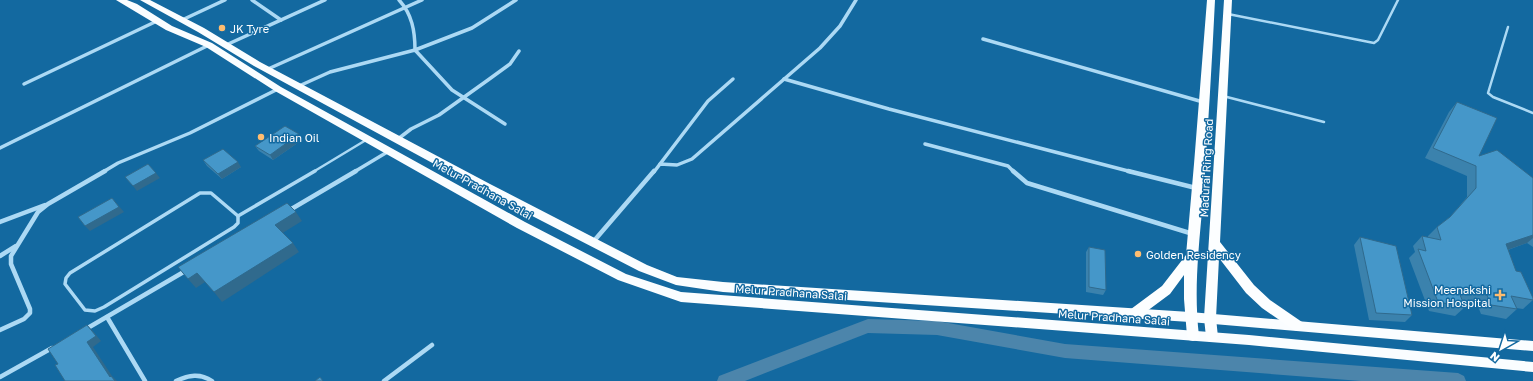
<svg xmlns="http://www.w3.org/2000/svg" width="1533" height="381" font-family="'Golos Text',sans-serif">
<style>
.lines{fill:none;stroke-linecap:round;stroke-linejoin:round}
.canal{fill:#4c85ab;fill-rule:evenodd}
.service-far1{stroke:#acd9f4;stroke-width:2.5}
.service{stroke:#acd9f4;stroke-width:3.5}
.minor-far1{stroke:#acd9f4;stroke-width:3.5}
.minor{stroke:#acd9f4;stroke-width:4.5}
.primary{fill:#fafdff;fill-rule:evenodd}
.trunk{fill:#fcfeff;fill-rule:evenodd}
.wall{fill:#3b82ad}
.shaded-wall{fill:#306a8d}
.building{fill:#4597c9;stroke:#306a8d}
.poi-dot{fill:#ffbd70;stroke:#1369a0;stroke-width:1.5}
.labels{text-anchor:middle;dominant-baseline:central;stroke-width:3;stroke-linejoin:round;paint-order:stroke}
.poi-label{font-size:11px;fill:#fff;stroke:#1369a0;text-anchor:start}
.street-label{font-size:11px;fill:#fff;stroke:#1369a0}
</style>
<rect width="100%" height="100%" fill="#1369a0"/>
<g class="lines">
<polygon class="canal" points="868,319 937,321 1065,344 1458,373 1464,376 1466,381 1361,381 1065,358 937,335 868,333 745,381 717,381 719,376"/>
<g class="service-far1">
<polyline points="1228,14 1374,43 1378,40 1398,0"/>
<polyline points="1508,27 1488,93 1493,97 1533,113"/>
<polyline points="1223,96 1324,122"/>
<polyline points="313,172 366,140"/>
</g>
<g class="service">
<polygon points="200,193 211,193 238,216 238,223 234,227 104,307 95,311 85,310 65,284 66,278 70,273"/>
<polyline points="238,216 315,171"/>
</g>
<g class="minor-far1">
<polyline points="252,0 281,20"/>
<path d="M399,0C412,14 415,31 415,50L472,28L516,0"/>
<polyline points="182,20 225,0"/>
<polyline points="983,39 1203,102"/>
<polyline points="226,45 325,0"/>
<polyline points="268,69 422,0"/>
<polyline points="784,79 889,109 1132,172"/>
<polyline points="24,84 157,21"/>
<polyline points="299,86 330,72 415,50 452,90 505,124"/>
<polyline points="398,139 411,129 439,115 488,80 510,64 519,51"/>
<polyline points="925,144 1008,166 1014,172"/>
<polyline points="0,148 209,45"/>
<polyline points="660,164 708,101 733,79"/>
<polyline points="103,172 118,163 190,133 278,89"/>
<polyline points="354,172 389,151"/>
<polyline points="654,172 660,164 677,165 692,159 820,48 840,26 856,0"/>
</g>
<g class="minor">
<polyline points="1013,171 1027,183 1193,234"/>
<polyline points="1128,171 1196,188"/>
<polyline points="288,211 356,171"/>
<polyline points="0,222 45,205"/>
<polyline points="593,242 654,171"/>
<polyline points="0,256 16,246"/>
<polyline points="107,317 145,381"/>
<polyline points="86,329 187,270"/>
<polyline points="0,330 24,319 30,313 30,309 11,264 11,256 38,212 48,204 105,171"/>
<polyline points="0,377 52,348"/>
<path d="M176,381C189,375 200,373 212,381"/>
<polyline points="384,381 432,345"/>
</g>
<g class="primary">
<polygon points="116,0 127,0 137,4 172,26 212,43 281,87 525,222 626,274 681,292 1249,335 1533,362 1533,372 1249,345 681,302 618,280 517,228 275,91 206,47 166,30"/>
<polygon points="140,0 150,0 204,28 260,62 490,184 647,265 677,277 723,282 1190,312 1533,341 1533,351 1190,322 723,292 676,285 639,271 482,190 254,66 198,32"/>
</g>
<g class="trunk">
<path d="M1207,0H1215C1212,63 1208,125 1204,188C1200,238 1193,286 1199,336L1197,340L1193,341L1189,340L1187,336L1184,299V275L1170,294L1139,317L1135,318L1131,317L1129,313L1131,309L1162,286L1186,255L1194,164Z"/>
<polygon points="1224,0 1232,0 1220,242 1254,285 1270,300 1302,322 1304,326 1302,330 1298,331 1294,330 1262,308 1246,293 1219,258 1216,318 1218,337 1216,341 1212,342 1208,341 1206,337 1204,318"/>
</g>
</g>
<g class="wall">
<polygon points="1457,102 1479,156 1533,178 1533,247 1527,243 1508,250 1516,271 1533,298 1533,300 1523,309 1516,308 1517,309 1506,319 1481,314 1477,304 1463,302 1465,307 1455,316 1429,311 1409,258 1415,252 1413,246 1422,236 1428,238 1428,236 1437,227 1450,217 1467,197 1467,176 1425,158 1449,112"/>
<polygon points="302,140 273,160 259,151 255,146"/>
<polygon points="203,160 241,167 222,179 207,166"/>
<polygon points="1360,237 1412,315 1405,322 1369,320 1354,245"/>
<polygon points="1089,247 1106,290 1103,295 1086,292 1086,252"/>
</g>
<g class="shaded-wall">
<polygon points="299,134 302,140 273,160 270,155"/>
<polygon points="238,162 241,167 222,179 218,174"/>
<polygon points="156,173 160,178 137,191 133,186"/>
<polygon points="112,198 124,212 90,231 85,226"/>
<polygon points="296,212 302,221 281,234 275,225"/>
<polygon points="1533,235 1533,238 1527,243 1496,254 1506,244"/>
<polygon points="293,243 299,252 222,302 214,292"/>
<polygon points="197,273 205,282 196,288 188,279"/>
<polygon points="87,325 92,330 101,341 93,347 112,376 117,381 115,381 110,377 87,342"/>
</g>
<g class="building">
<polygon points="1457,102 1497,118 1479,156 1497,150 1533,178 1533,235 1506,244 1516,271 1521,272 1533,298 1533,300 1511,296 1517,309 1491,305 1487,295 1458,290 1465,307 1438,302 1418,249 1426,251 1422,236 1441,240 1437,227 1450,217 1476,188 1476,166 1433,148"/>
<polygon points="285,126 299,134 270,155 255,146"/>
<polygon points="223,149 238,162 218,174 203,160"/>
<polygon points="148,164 156,173 133,186 125,177"/>
<polygon points="112,198 119,207 85,226 78,217"/>
<polygon points="287,203 296,212 275,225 293,243 214,292 197,273 188,279 178,267"/>
<polygon points="1360,237 1396,246 1412,315 1376,313"/>
<polygon points="1089,247 1105,250 1106,290 1089,287"/>
<polygon points="87,325 96,336 87,342 110,377 111,376 115,381 65,381 55,365 58,364 48,349"/>
<polygon points="320,377 323,381 315,381"/>
</g>
<g class="poi-dot">
<circle cx="222" cy="28" r="4"/>
<circle cx="261" cy="137" r="4"/>
<circle cx="1138" cy="254" r="4"/>
<path d="M1498 289h4v4h4v4h-4v4h-4v-4h-4v-4h4z"/>
</g>
<g class="labels">
<g class="poi-label">
<text x="230" y="28">JK Tyre</text>
<text x="269" y="137">Indian Oil</text>
<text x="1146" y="254">Golden Residency</text>
<text x="1491" y="289" text-anchor="end">Meenakshi<tspan x="1491" dy="13">Mission Hospital</tspan></text>
</g>
<g class="street-label">
<text transform="translate(1206 168) rotate(-87)">Madurai Ring Road</text>
<text transform="translate(483 189) rotate(29)">Melur Pradhana Salai</text>
<text transform="translate(791 292) rotate(4)">Melur Pradhana Salai</text>
<text transform="translate(1114 317) rotate(4)">Melur Pradhana Salai</text>
</g>
</g>
<g transform="translate(1501 349) rotate(219)" stroke="#1369a0" stroke-width="3" paint-order="stroke">
<path d="M0-3L7 15L0 10L-7 15Z" fill="#ffffff"/>
<text y="-6" font-size="11" font-weight="bold" text-anchor="middle" fill="#ffffff">N</text>
</g>
</svg>
